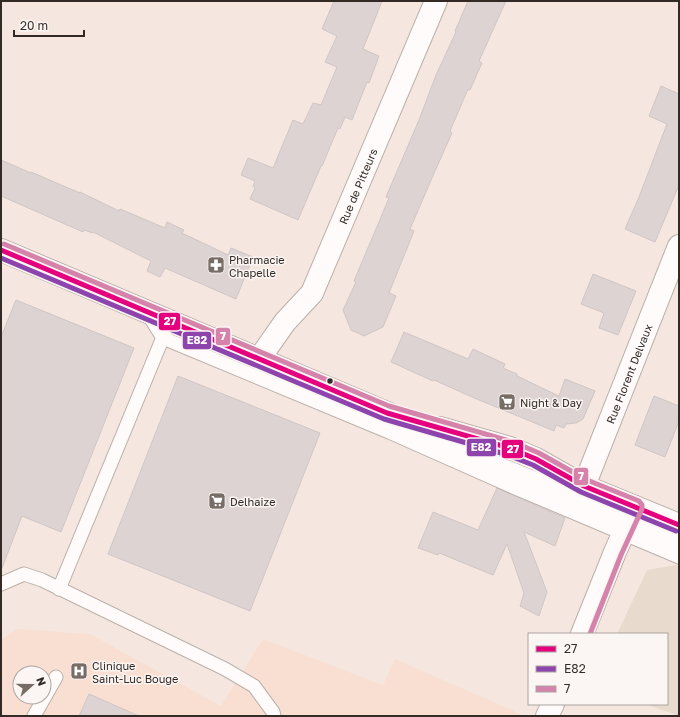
<svg xmlns="http://www.w3.org/2000/svg" width="680" height="717" font-family="'Golos Text',sans-serif">
<style>
.commercial{fill:#e8dbcd}
.built{fill:#f8dfd2;fill-rule:evenodd}
.building{fill:#ddd3d2;stroke:#d0c6c6}
.lines{fill:none;stroke-linecap:round;stroke-linejoin:round}
.lane-casing{stroke:#bbb0aa;stroke-width:15}
.street-casing{stroke:#bbb0aa;stroke-width:24}
.secondary-casing{stroke:#bbb0aa;stroke-width:24}
.primary-casing{stroke:#bbb0aa;stroke-width:24}
.lane{stroke:#fefbfa;stroke-width:13}
.street{stroke:#fefbfa;stroke-width:22}
.secondary{stroke:#fefbfa;stroke-width:22}
.primary{stroke:#fefbfa;stroke-width:22}
.bus-1-casing{stroke:#fbf6f3;stroke-width:8}
.bus-2-casing{stroke:#fbf6f3;stroke-width:8}
.bus-3-casing{stroke:#fbf6f3;stroke-width:8}
.bus-1{stroke:#e5007d;stroke-width:5}
.bus-2{stroke:#8e44ad;stroke-width:5}
.bus-3{stroke:#d683ab;stroke-width:5}
.bus-dot{fill:#332a25;stroke:#fbf6f3;stroke-width:1.5}
.labels{text-anchor:middle;dominant-baseline:central;stroke-width:3;stroke-linejoin:round;paint-order:stroke}
.street-label{font-size:11px;fill:#332a25;stroke:#fbf6f3}
.poi-label{font-size:11px;fill:#332a25;stroke:#fbf6f3;text-anchor:start}
.line-badge{stroke:#fbf6f3;stroke-width:1.5}
.badge-label{font-size:11px;text-anchor:middle;font-weight:bold;fill:#fff}
</style>
<rect width="100%" height="100%" fill="#f5e7df"/>
<polygon class="commercial" points="676,565 679,567 679,716 645,704 667,704 667,634 617,634 647,570"/>
<path class="built" d="M18,629L90,634L221,706L263,639L383,685L395,659L512,710L517,713H521L520,716H1V639ZM20,673H44V697H20Z"/>
<g class="building">
<polygon points="334,1 382,1 363,49 379,56 369,83 367,82 352,120 345,117 340,129 338,128 322,166 321,166 298,220 250,199 255,188 253,186 255,181 241,175 248,158 273,168 293,120 303,124 313,103 321,105 337,67 325,62 337,36 322,29"/>
<polygon points="468,1 506,1 479,61 482,63 470,90 468,89 450,131 452,133 435,171 410,229 414,231 389,293 396,296 383,327 364,336 351,330 343,310 356,282 354,281 389,198 386,197 419,120 436,75 456,32 455,31"/>
<polygon points="661,86 679,94 679,185 655,242 625,229 639,197 667,124 649,116"/>
<polygon points="1,160 31,173 31,172 80,193 80,192 119,211 120,209 165,228 167,222 184,230 182,233 228,255 231,248 253,257 236,299 165,268 160,277 147,271 151,261 93,232 93,233 84,230 83,232 1,196"/>
<polygon points="593,274 636,291 618,335 599,328 604,313 581,304"/>
<polygon points="16,300 134,348 61,532 22,516 2,568 1,567 1,337"/>
<polygon points="404,332 468,359 473,349 505,364 503,368 517,374 517,376 559,396 565,379 595,391 583,419 576,423 566,424 564,428 556,425 554,431 472,397 434,380 433,381 391,362"/>
<polygon points="178,376 320,433 250,611 108,554"/>
<polygon points="654,396 679,406 679,421 665,457 635,445"/>
<polygon points="497,488 565,518 555,546 524,532 547,592 539,616 520,606 524,593 507,544 493,575 439,553 438,555 418,548 433,512 478,530"/>
<polygon points="89,694 139,716 79,716"/>
</g>
<g class="lines">
<g class="lane-casing">
<g id="lane">
<polyline points="148,314 163,338 389,432 513,487 679,557"/>
<polyline points="1,584 24,574 42,580 225,669 254,686 273,712 274,716"/>
<polyline points="59,589 166,330"/>
<polyline points="34,716 56,677"/>
</g>
</g>
<g class="street-casing">
<g id="street">
<path id="s1" d="M259,359L285,322L312,293L436,1"/>
<path id="s2" d="M578,501L679,246"/>
</g>
</g>
<g class="secondary-casing">
<g id="secondary">
<polyline points="582,634 615,552 635,507"/>
<polyline points="547,716 553,704"/>
</g>
</g>
<g class="primary-casing">
<g id="primary">
<polyline points="1,250 387,413 496,467 578,501 679,545"/>
<polyline points="440,428 510,448 536,459 584,486 679,525"/>
</g>
</g>
<use href="#lane" class="lane"/>
<use href="#street" class="street"/>
<use href="#secondary" class="secondary"/>
<use href="#primary" class="primary"/>
<g class="bus-1-casing">
<polyline id="bus-1" points="1,250 387,413 510,448 536,459 584,486 679,525"/>
</g>
<g class="bus-2-casing">
<polyline id="bus-2" points="1,258 384,419 508,455 533,465 581,492 676,531"/>
</g>
<g class="bus-3-casing">
<polyline id="bus-3" points="4,244 389,406 513,442 539,453 587,480 639,501 642,505 642,509 621,555 590,634"/>
</g>
<use href="#bus-1" class="bus-1"/>
<use href="#bus-2" class="bus-2"/>
<use href="#bus-3" class="bus-3"/>
</g>
<defs>
<g id="pharmacy-square" transform="scale(0.9)"><rect x="-9" y="-9" width="18" height="18" rx="4" fill="#776c66" stroke="#fbf6f3"/><path d="M-2-6h4v4h4v4h-4v4h-4v-4h-4v-4h4Z" fill="#fff"/></g>
<g id="supermarket-square" transform="scale(0.9)"><rect x="-9" y="-9" width="18" height="18" rx="4" fill="#776c66" stroke="#fbf6f3"/><path d="M-6-5.5h2.5l.6 2H6L4.5 2H-2.5L-4.4-4H-6ZM-1.5 3.2a1.3 1.3 0 1 0 .1 0ZM3 3.2a1.3 1.3 0 1 0 .1 0Z" fill="#fff"/></g>
<g id="hospital-square" transform="scale(0.9)"><rect x="-9" y="-9" width="18" height="18" rx="4" fill="#776c66" stroke="#fbf6f3"/><path d="M-5-5h3v3.5h4V-5h3V5h-3V1.5h-4V5h-3Z" fill="#fff"/></g>
</defs>
<g fill-rule="evenodd">
<use href="#pharmacy-square" x="216" y="265"/>
<use href="#supermarket-square" x="507" y="402"/>
<use href="#supermarket-square" x="217" y="501"/>
<use href="#hospital-square" x="79" y="671"/>
</g>
<circle class="bus-dot" cx="330" cy="381" r="3.5"/>
<g class="labels">
<g class="street-label">
<text stroke="none"><textPath href="#s1" startOffset="201">Rue de Pitteurs</textPath></text>
<text stroke="none"><textPath href="#s2" startOffset="137">Rue Florent Delvaux</textPath></text>
</g>
<g class="poi-label">
<text x="229" y="259">Pharmacie<tspan x="229" dy="13">Chapelle</tspan></text>
<text x="520" y="402">Night &amp; Day</text>
<text x="230" y="501">Delhaize</text>
<text x="92" y="665">Clinique<tspan x="92" dy="13">Saint-Luc Bouge</tspan></text>
</g>
</g>
<g class="line-badge">
<rect x="158" y="312" width="23" height="19" rx="4" fill="#e5007d"/>
<rect x="215" y="327" width="16" height="19" rx="4" fill="#d683ab"/>
<rect x="182" y="331" width="30" height="19" rx="4" fill="#8e44ad"/>
<rect x="466" y="438" width="31" height="19" rx="4" fill="#8e44ad"/>
<rect x="501" y="439" width="23" height="20" rx="4" fill="#e5007d"/>
<rect x="573" y="467" width="16" height="19" rx="4" fill="#d683ab"/>
</g>
<g class="badge-label">
<text x="170" y="325">27</text>
<text x="223" y="340">7</text>
<text x="197" y="344">E82</text>
<text x="481" y="451">E82</text>
<text x="513" y="453">27</text>
<text x="581" y="480">7</text>
</g>
<rect width="680" height="717" fill="none" stroke="#332a25" stroke-width="4"/>
<rect x="528" y="633" width="140" height="72" fill="#fbf6f3" stroke="#aba4a1"/>
<rect x="536" y="646" width="20" height="6" fill="#e5007d" stroke="#aba4a1"/>
<text x="564" y="653" font-size="12" fill="#332a25">27</text>
<rect x="536" y="666" width="20" height="6" fill="#8e44ad" stroke="#aba4a1"/>
<text x="564" y="673" font-size="12" fill="#332a25">E82</text>
<rect x="536" y="686" width="20" height="6" fill="#d683ab" stroke="#aba4a1"/>
<text x="564" y="693" font-size="12" fill="#332a25">7</text>
<g transform="translate(32 685) rotate(69)"><circle r="19" fill="#fbf6f3" stroke="#aba4a1"/>
<path d="M0-3L7 15L0 10L-7 15Z" fill="#776c66"/>
<text y="-6" font-size="11" font-weight="bold" text-anchor="middle" fill="#332a25">N</text>
</g>
<path d="M14 30v6h70v-6" fill="none" stroke="#332a25" stroke-width="2"/>
<text x="20" y="30" font-size="12" fill="#332a25" stroke="#fbf6f3" stroke-width="3" paint-order="stroke">20 m</text>
</svg>
